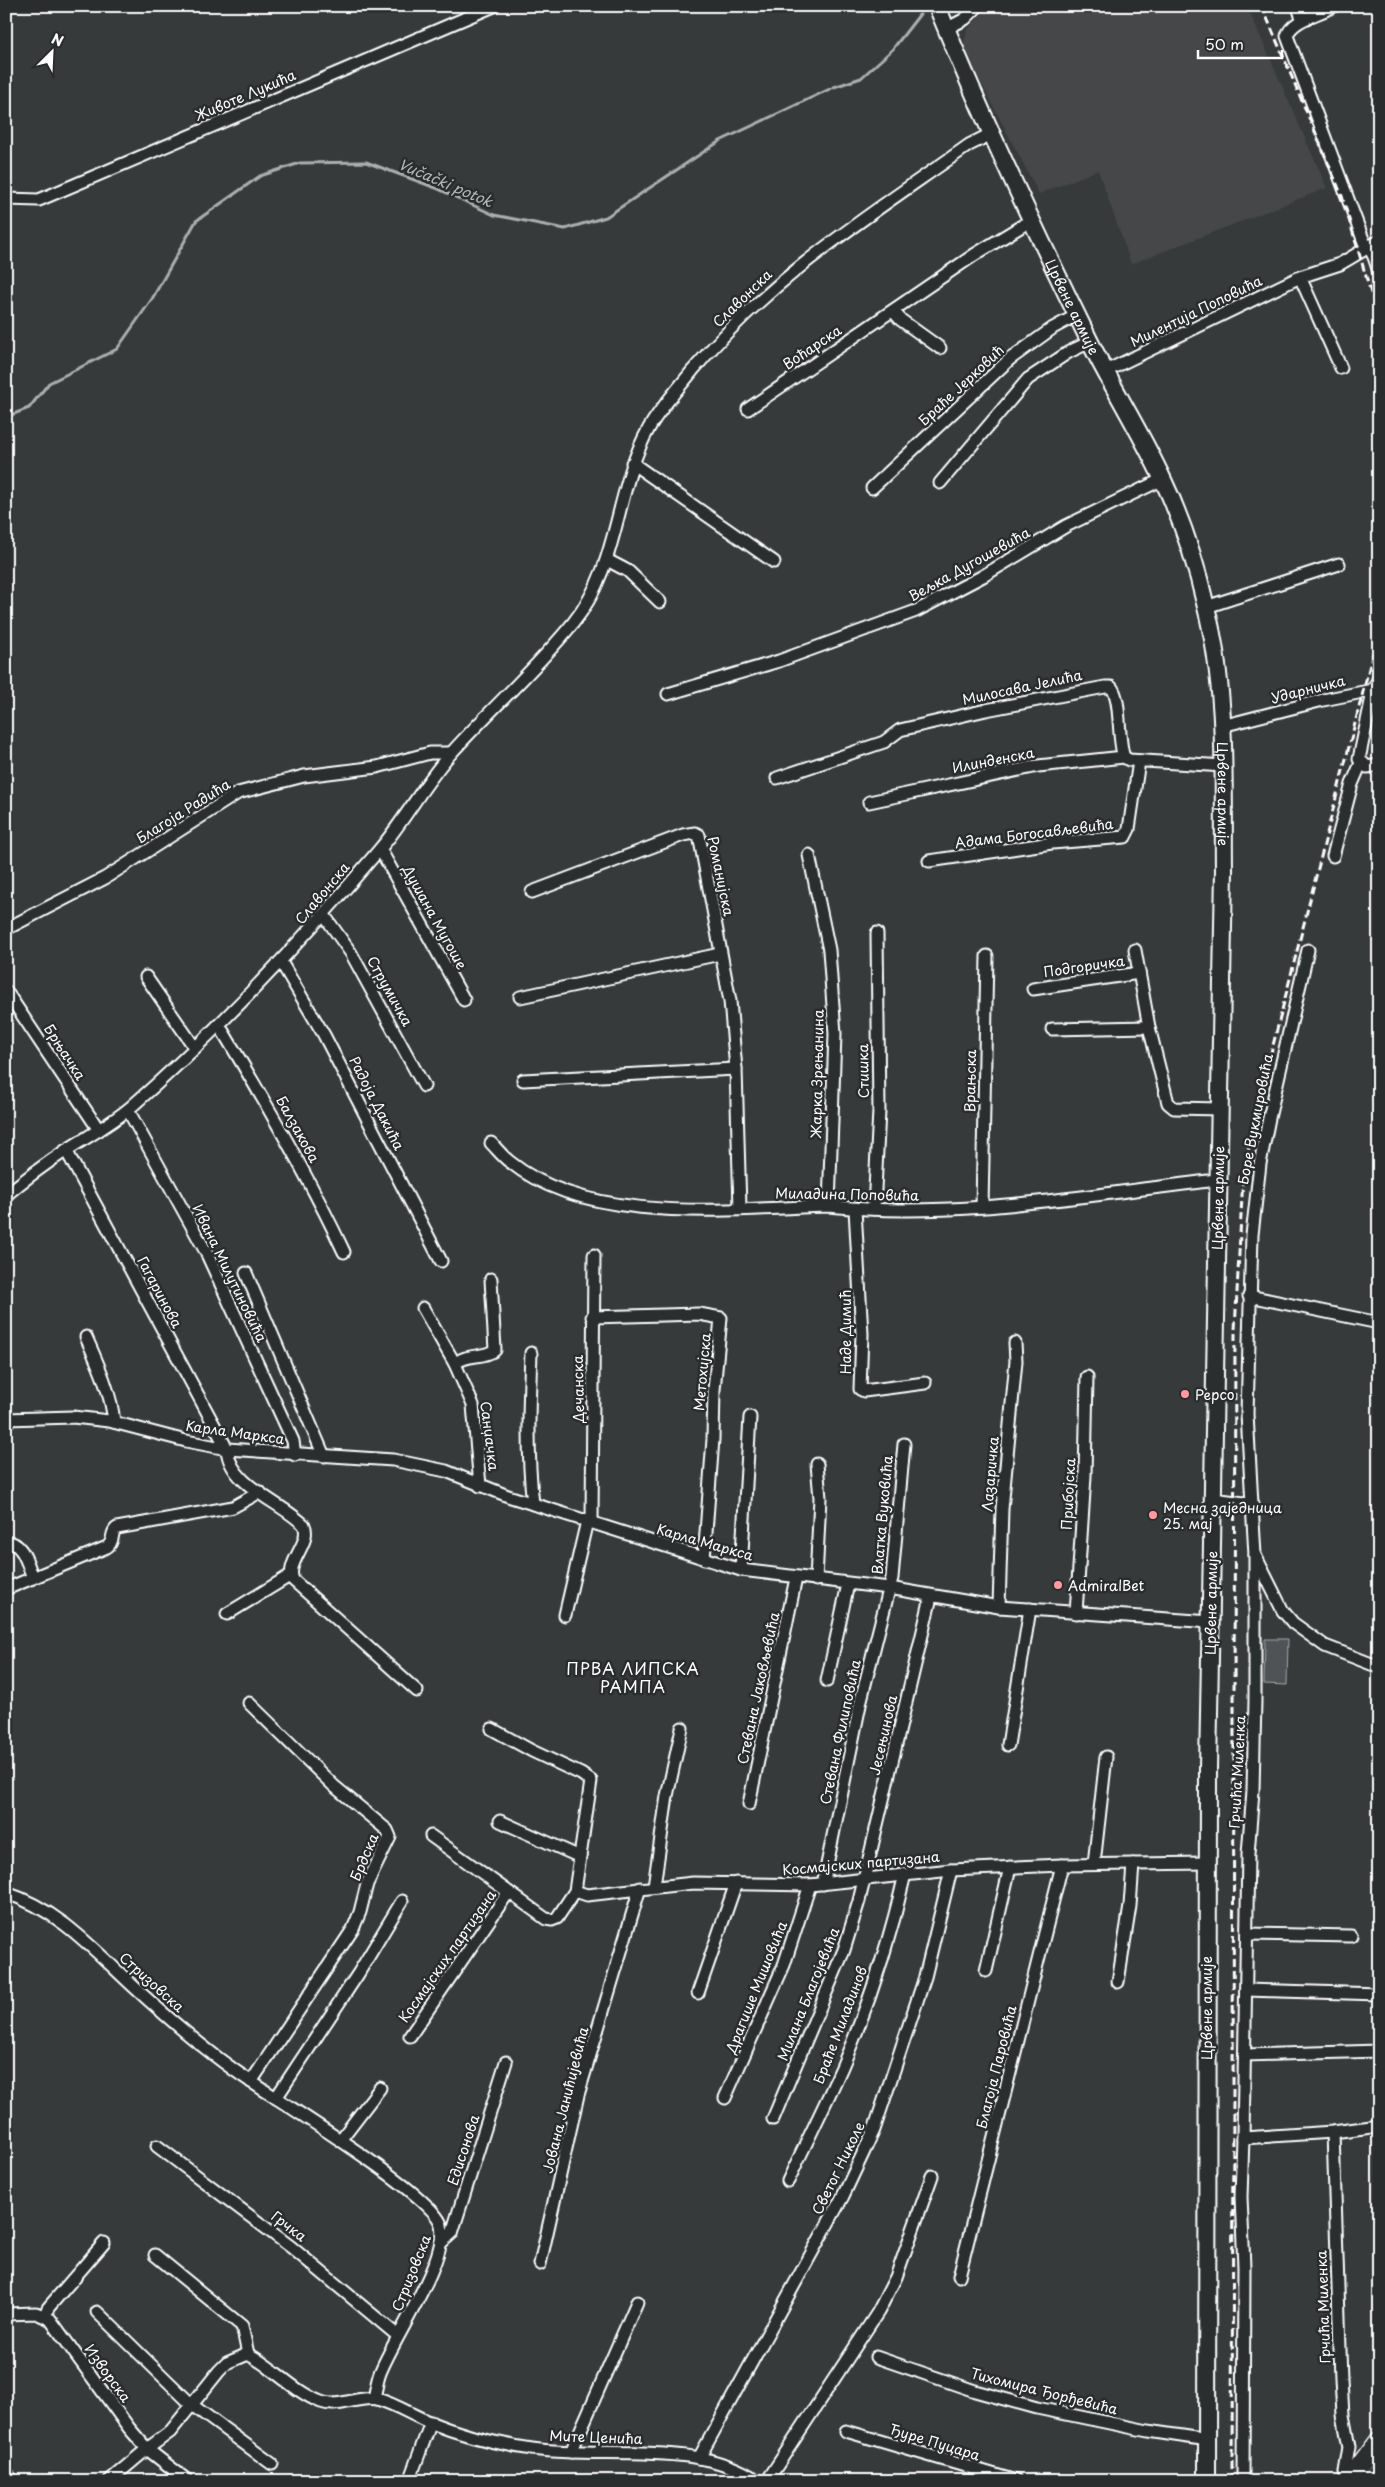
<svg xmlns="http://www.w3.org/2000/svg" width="1385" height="2487" font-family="'Playpen Sans',sans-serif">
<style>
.built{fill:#444748}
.garden{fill:#505354;stroke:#a8a9aa}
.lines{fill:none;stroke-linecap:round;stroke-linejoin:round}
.stream{stroke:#adaeaf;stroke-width:3}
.minor-casing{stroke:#fff;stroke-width:15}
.secondary-casing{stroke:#fff;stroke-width:20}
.primary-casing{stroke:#fff;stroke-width:21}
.minor{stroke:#2a2d2e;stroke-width:11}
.secondary{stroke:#2a2d2e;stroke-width:16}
.primary{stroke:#2a2d2e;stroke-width:18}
.rail{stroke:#fff;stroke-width:3;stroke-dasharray:8 4;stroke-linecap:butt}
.poi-dot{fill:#ff9aa2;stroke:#2a2d2e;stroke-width:2}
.labels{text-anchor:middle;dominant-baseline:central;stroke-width:5;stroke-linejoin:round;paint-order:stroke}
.street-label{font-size:14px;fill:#fff;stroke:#2a2d2e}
.poi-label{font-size:14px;fill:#fff;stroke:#2a2d2e;text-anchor:start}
.water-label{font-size:15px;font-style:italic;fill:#b4b5b5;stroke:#2a2d2e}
.quarter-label{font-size:16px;letter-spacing:1px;fill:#fff;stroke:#2a2d2e}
</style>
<rect width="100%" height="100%" fill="#373a3b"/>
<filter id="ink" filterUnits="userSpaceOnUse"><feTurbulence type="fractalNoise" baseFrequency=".02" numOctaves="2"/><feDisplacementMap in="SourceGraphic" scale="10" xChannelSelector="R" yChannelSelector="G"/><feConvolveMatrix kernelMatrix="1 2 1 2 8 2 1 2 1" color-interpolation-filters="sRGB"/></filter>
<g filter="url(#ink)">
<polygon class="built" points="989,6 1247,6 1327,188 1131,264 1098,170 1039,194 963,48 967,30"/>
<polygon class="garden" points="1265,1639 1288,1639 1287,1685 1264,1684"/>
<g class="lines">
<polyline class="stream" points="6,417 29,408 49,383 117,349 152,299 196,221 260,176 300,163 366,162 436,188 494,215 565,229 606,217 720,141 834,87 861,78 892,50 920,14"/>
<g class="minor-casing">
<g id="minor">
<polyline points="1298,6 1302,19"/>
<path d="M1334,6C1320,14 1291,20 1287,36L1364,242C1373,250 1376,262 1379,273"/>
<polyline points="946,29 965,19 978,6"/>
<polyline points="6,199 39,200 494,6"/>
<polyline points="1300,277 1341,368"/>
<polyline points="893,311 901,320 940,348"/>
<polyline points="1106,371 1300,277 1340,264 1379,241"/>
<polyline points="748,409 974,255 1030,221"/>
<polyline points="632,463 774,562"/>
<polyline points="940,483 1028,379 1069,352 1090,342"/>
<polyline points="872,488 1010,359 1053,328 1077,315"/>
<polyline points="607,560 628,571 660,602"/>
<polyline points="1206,607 1339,564"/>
<polyline points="1371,693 1379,678"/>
<polyline points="668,694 779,661 916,611 983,576 1066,526 1163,479"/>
<polyline points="1222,726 1323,700 1368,691 1372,697 1359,759 1367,767 1379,765"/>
<path d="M777,778L884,742L900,730L986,710L1105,687H1111C1122,698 1117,740 1124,757L1129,760L1224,766"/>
<polyline points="869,802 1038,766 1124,757"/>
<polyline points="380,849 464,1000"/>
<polyline points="809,855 829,950 835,1034 829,1206"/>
<polyline points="1333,856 1352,784 1361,763"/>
<polyline points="929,861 1052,843 1125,837 1129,829 1139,761"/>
<polyline points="532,892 683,835 695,833 699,835 730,1001 736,1069 740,1209"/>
<polyline points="324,915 351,953 424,1086"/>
<polyline points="6,929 105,878 238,793 304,776 377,767 430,753 451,753"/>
<polyline points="1135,950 1149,1027 1168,1103 1174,1108 1220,1109"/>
<polyline points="281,962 324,1035 441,1261"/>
<polyline points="146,977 195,1048"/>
<polyline points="1033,989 1139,973"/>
<polyline points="6,991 99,1130"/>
<polyline points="520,997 720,954"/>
<path d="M219,1025C264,1099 307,1173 344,1252"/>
<polyline points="1052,1029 1149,1027"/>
<polyline points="523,1080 736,1069"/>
<polyline points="128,1110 206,1252 293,1441 295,1455"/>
<path d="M491,1143C497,1149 503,1157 510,1162C589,1226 733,1209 829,1206C958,1220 1090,1194 1218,1180"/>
<path d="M66,1150L227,1449C230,1486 280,1501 304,1525C312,1543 285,1562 293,1580L417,1691"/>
<path d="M6,1195C25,1179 44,1165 65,1151C87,1137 111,1124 131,1107C221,1028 302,941 379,850C406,819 425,781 453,751C492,708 536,669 573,623C620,565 614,491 649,428C661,407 678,389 693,370C773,275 869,216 969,145L991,134"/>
<polyline points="982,1207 987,956"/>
<polyline points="855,1209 862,1334 860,1389 864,1391 925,1383"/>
<polyline points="874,1209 879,1111 877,933"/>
<polyline points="246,1273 324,1456"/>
<polyline points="1249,1296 1379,1323"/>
<polyline points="423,1308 455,1364 473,1405 480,1486"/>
<polyline points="592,1317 699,1314 721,1318 714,1390 713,1439 704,1559"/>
<path d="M86,1337C98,1364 111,1392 114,1422"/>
<path d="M531,1353C529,1404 527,1454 533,1504"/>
<path d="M455,1364C466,1353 483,1359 495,1350L491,1279"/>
<polyline points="6,1419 73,1417 109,1421 186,1441 227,1449 393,1460 422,1466 446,1471 508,1496 741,1570 889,1588 999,1607 1211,1622"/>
<polyline points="1213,1499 1252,1504 1255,1555 1283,1611 1293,1623 1325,1646 1379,1667"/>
<polyline points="1252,1504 1247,1414 1252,1235 1260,1164 1269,1118 1308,950"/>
<polyline points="592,1522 594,1255"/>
<path d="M6,1542C23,1541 28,1566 33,1578"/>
<polyline points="1255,1555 1255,1700 1253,1791 1248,1854 1243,2138 1333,2132 1379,2126"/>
<polyline points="741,1570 750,1417"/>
<polyline points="816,1580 820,1498 817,1464"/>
<path d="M6,1589L107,1547C115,1542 110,1532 117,1528L233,1507L260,1492"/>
<polyline points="999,1607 1002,1509 1016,1361 1015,1343"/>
<polyline points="1076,1613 1085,1476 1087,1377"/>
<polyline points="227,1614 291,1575"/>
<polyline points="565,1615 587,1521"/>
<polyline points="827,1681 848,1584"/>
<polyline points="249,1703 334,1786 387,1830 390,1837 367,1884 360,1912 353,1929 251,2082"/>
<polyline points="1008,1745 1030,1609"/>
<polyline points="749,1804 796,1578"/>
<polyline points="500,1821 580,1857"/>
<polyline points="431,1836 546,1919 552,1920 557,1918 575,1891 591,1781 581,1774 532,1751 492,1729"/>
<polyline points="1094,1864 1106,1757"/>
<polyline points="823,1884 861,1700 892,1578 904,1444"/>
<polyline points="654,1886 667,1796 682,1728"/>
<polyline points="575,1891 587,1895 693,1883 810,1885 951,1870 1062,1865 1207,1863"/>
<path d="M6,1893C58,1909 94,1950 133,1986C170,2020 208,2053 250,2081C281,2102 435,2196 441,2225C449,2258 393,2339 380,2373C377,2381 376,2390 374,2398"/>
<polyline points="1247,1934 1351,1936"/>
<polyline points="986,1971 1010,1867"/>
<polyline points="1118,1982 1130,1906 1133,1864"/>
<polyline points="1246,1990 1379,1994"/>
<polyline points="698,1993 736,1883"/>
<polyline points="410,2036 508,1893"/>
<polyline points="1245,2055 1379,2051"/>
<polyline points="276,2098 358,1974 402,1901"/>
<polyline points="725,2098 784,1965 810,1885"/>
<polyline points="773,2119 844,1950 859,1901 931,1597"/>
<polyline points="1333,2132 1341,2380 1343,2415 1349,2447 1345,2471 1348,2481"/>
<polyline points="341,2139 380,2088"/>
<polyline points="157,2146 291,2247 398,2336"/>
<path d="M788,2181C806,2143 825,2105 842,2067C869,2005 890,1940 905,1874"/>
<polyline points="442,2242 452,2233 506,2062"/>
<polyline points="155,2255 242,2326 248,2354"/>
<polyline points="540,2264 578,2095 640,1888"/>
<polyline points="959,2276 1062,1865"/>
<polyline points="97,2312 192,2405 272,2464"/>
<path d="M6,2314L36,2313L50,2319L129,2428L147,2449L170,2432L219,2371L227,2363L248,2354C273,2367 294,2392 321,2402C339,2409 359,2395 377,2399C395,2404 412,2415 429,2422C461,2435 498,2444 532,2449C601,2459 699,2439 758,2481"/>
<polyline points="45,2315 48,2308 104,2243"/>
<polyline points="876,2357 975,2391 1037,2408 1148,2431 1208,2440"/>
<polyline points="846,2431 1016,2481"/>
<polyline points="571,2452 637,2302"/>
<polyline points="699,2458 843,2196 874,2130 925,1977 951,1870"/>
<polyline points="6,2471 12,2481"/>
<polyline points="109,2481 147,2449 188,2481"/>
<polyline points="409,2481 431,2422"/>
<polyline points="767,2481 878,2312 896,2277 932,2176"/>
<polyline points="1243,2481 1244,2267 1241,2197 1243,2138"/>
<polyline points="1366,2481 1379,2467"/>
</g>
</g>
<g class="secondary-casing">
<g id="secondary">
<path id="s1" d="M937,6C983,120 1035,230 1089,340C1112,387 1141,432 1163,480C1182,520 1196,563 1206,607C1228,693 1223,783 1224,870L1208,1769L1207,2481"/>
</g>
</g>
<g class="primary-casing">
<polyline id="primary" points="1349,2481 1379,2441"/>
</g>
<use href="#minor" class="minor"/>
<use href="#secondary" class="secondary"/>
<use href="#primary" class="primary"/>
<g class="rail">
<polyline points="1262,6 1342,196 1379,320"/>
<polyline points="1232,2481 1235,1330 1243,1177 1256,1112 1379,629"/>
</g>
</g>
</g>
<g class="poi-dot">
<circle cx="1185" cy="1394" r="5"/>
<circle cx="1153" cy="1515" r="5"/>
<circle cx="1058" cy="1585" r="5"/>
</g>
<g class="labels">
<g class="street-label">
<text transform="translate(245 95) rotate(-23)">Животе Лукића</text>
<text transform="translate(742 298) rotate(-44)">Славонска</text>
<text stroke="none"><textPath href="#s1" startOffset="330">Црвене армије</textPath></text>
<text transform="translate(1196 311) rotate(-26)">Милентија Поповића</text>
<text transform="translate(812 347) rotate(-34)">Воћарска</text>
<text transform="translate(961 385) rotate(-43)">Браће Јерковић</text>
<text transform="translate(969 564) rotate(-29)">Вељка Дугошевића</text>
<text transform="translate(1022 687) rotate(-12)">Милосава Јелића</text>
<text transform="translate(1308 689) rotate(-14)">Ударничка</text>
<text transform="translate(993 760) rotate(-11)">Илинденска</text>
<text stroke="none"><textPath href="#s1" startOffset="848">Црвене армије</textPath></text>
<text transform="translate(183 811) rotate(-32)">Благоја Радића</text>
<text transform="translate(1034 833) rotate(-7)">Адама Богосављевића</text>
<text transform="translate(721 876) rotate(78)">Романијска</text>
<text transform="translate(322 893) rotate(-50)">Славонска</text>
<text transform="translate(435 917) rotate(61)">Душана Мугоше</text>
<text transform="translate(1084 966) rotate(-8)">Подгоричка</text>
<text transform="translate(390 991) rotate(61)">Струмичка</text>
<text transform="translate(65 1052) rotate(57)">Брњачка</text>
<text transform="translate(863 1071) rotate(-91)">Стишка</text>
<text transform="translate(817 1074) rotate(-89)">Жарка Зрењанина</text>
<text transform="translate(970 1081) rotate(-89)">Врањска</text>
<text transform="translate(377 1103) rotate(63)">Радоја Дакића</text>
<text transform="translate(1255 1119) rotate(-79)">Боре Вукмировића</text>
<text transform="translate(298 1129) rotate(61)">Балзакова</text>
<text transform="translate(847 1194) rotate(1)">Миладина Поповића</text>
<text transform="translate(1218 1198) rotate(-89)">Црвене армије</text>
<text transform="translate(230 1273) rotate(64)">Ивана Милутиновића</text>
<text transform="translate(160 1292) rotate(62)">Гагаринова</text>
<text transform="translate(845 1332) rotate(-90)">Наде Димић</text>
<text transform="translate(702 1372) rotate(-85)">Метохијска</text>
<text transform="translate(578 1389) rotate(-91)">Дечанска</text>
<text transform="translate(235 1432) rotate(8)">Карла Маркса</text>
<text transform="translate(490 1436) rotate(83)">Санџачка</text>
<text transform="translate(990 1474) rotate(-85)">Лазаричка</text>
<text transform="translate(1068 1494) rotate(-87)">Прибојска</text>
<text transform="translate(882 1515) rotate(-85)">Влатка Вуковића</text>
<text transform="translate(705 1542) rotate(16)">Карла Маркса</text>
<text transform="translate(1211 1603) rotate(-89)">Црвене армије</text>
<text transform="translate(758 1688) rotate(-78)">Стевана Јаковљевића</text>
<text transform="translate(840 1732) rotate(-78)">Стевана Филиповића</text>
<text transform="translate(883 1735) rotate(-77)">Јесењинова</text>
<text transform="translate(1237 1772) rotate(-87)">Грчића Миленка</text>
<text transform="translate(364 1857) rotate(-67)">Брдска</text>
<text transform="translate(861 1863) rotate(-5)">Космајских партизана</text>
<text transform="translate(447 1956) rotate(-55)">Космајских партизана</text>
<text transform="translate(152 1982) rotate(42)">Стризовска</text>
<text transform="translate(756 1987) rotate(-68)">Драгише Мишовића</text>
<text transform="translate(808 1994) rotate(-68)">Милана Благојевића</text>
<text transform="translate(1206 2008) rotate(-90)">Црвене армије</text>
<text transform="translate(840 2025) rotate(-69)">Браће Миладинов</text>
<text transform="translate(996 2067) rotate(-76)">Благоја Паровића</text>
<text transform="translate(565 2100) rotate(-76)">Јована Јанићијевића</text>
<text transform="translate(463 2150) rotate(-72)">Едисонова</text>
<text transform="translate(838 2168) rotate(-64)">Светог Николе</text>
<text transform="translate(289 2226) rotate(37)">Грчка</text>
<text transform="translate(411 2273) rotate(-68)">Стризовска</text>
<text transform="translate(1323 2307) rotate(-92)">Грчића Миленка</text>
<text transform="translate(108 2373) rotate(54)">Изворска</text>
<text transform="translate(1044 2391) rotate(14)">Тихомира Ђорђевића</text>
<text transform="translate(596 2437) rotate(2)">Мите Ценића</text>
<text transform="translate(935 2442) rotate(17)">Ђуре Пуцара</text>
</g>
<g class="poi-label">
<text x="1195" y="1394">Pepco</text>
<text x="1163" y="1507">Месна заједница<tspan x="1163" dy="16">25. мај</tspan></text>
<text x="1068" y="1585">AdmiralBet</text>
</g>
<g class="water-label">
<text transform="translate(446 182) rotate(23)">Vučački potok</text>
</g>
<g class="quarter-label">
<text x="633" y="1668">ПРВА ЛИПСКА<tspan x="633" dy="18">РАМПА</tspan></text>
</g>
</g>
<rect width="1385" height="2487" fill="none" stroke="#2a2d2e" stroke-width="25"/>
<rect x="12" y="12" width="1360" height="2462" fill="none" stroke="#fff" stroke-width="2" filter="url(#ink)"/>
<g transform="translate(52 52) rotate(24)" stroke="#2a2d2e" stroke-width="4" paint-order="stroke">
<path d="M0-4L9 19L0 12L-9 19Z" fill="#ffffff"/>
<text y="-8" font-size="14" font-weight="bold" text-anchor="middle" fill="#ffffff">N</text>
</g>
<path d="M1198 50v8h84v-8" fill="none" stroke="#ffffff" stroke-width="2.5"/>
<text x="1205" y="50" font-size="15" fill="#ffffff" stroke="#2a2d2e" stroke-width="4" paint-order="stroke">50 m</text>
</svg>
